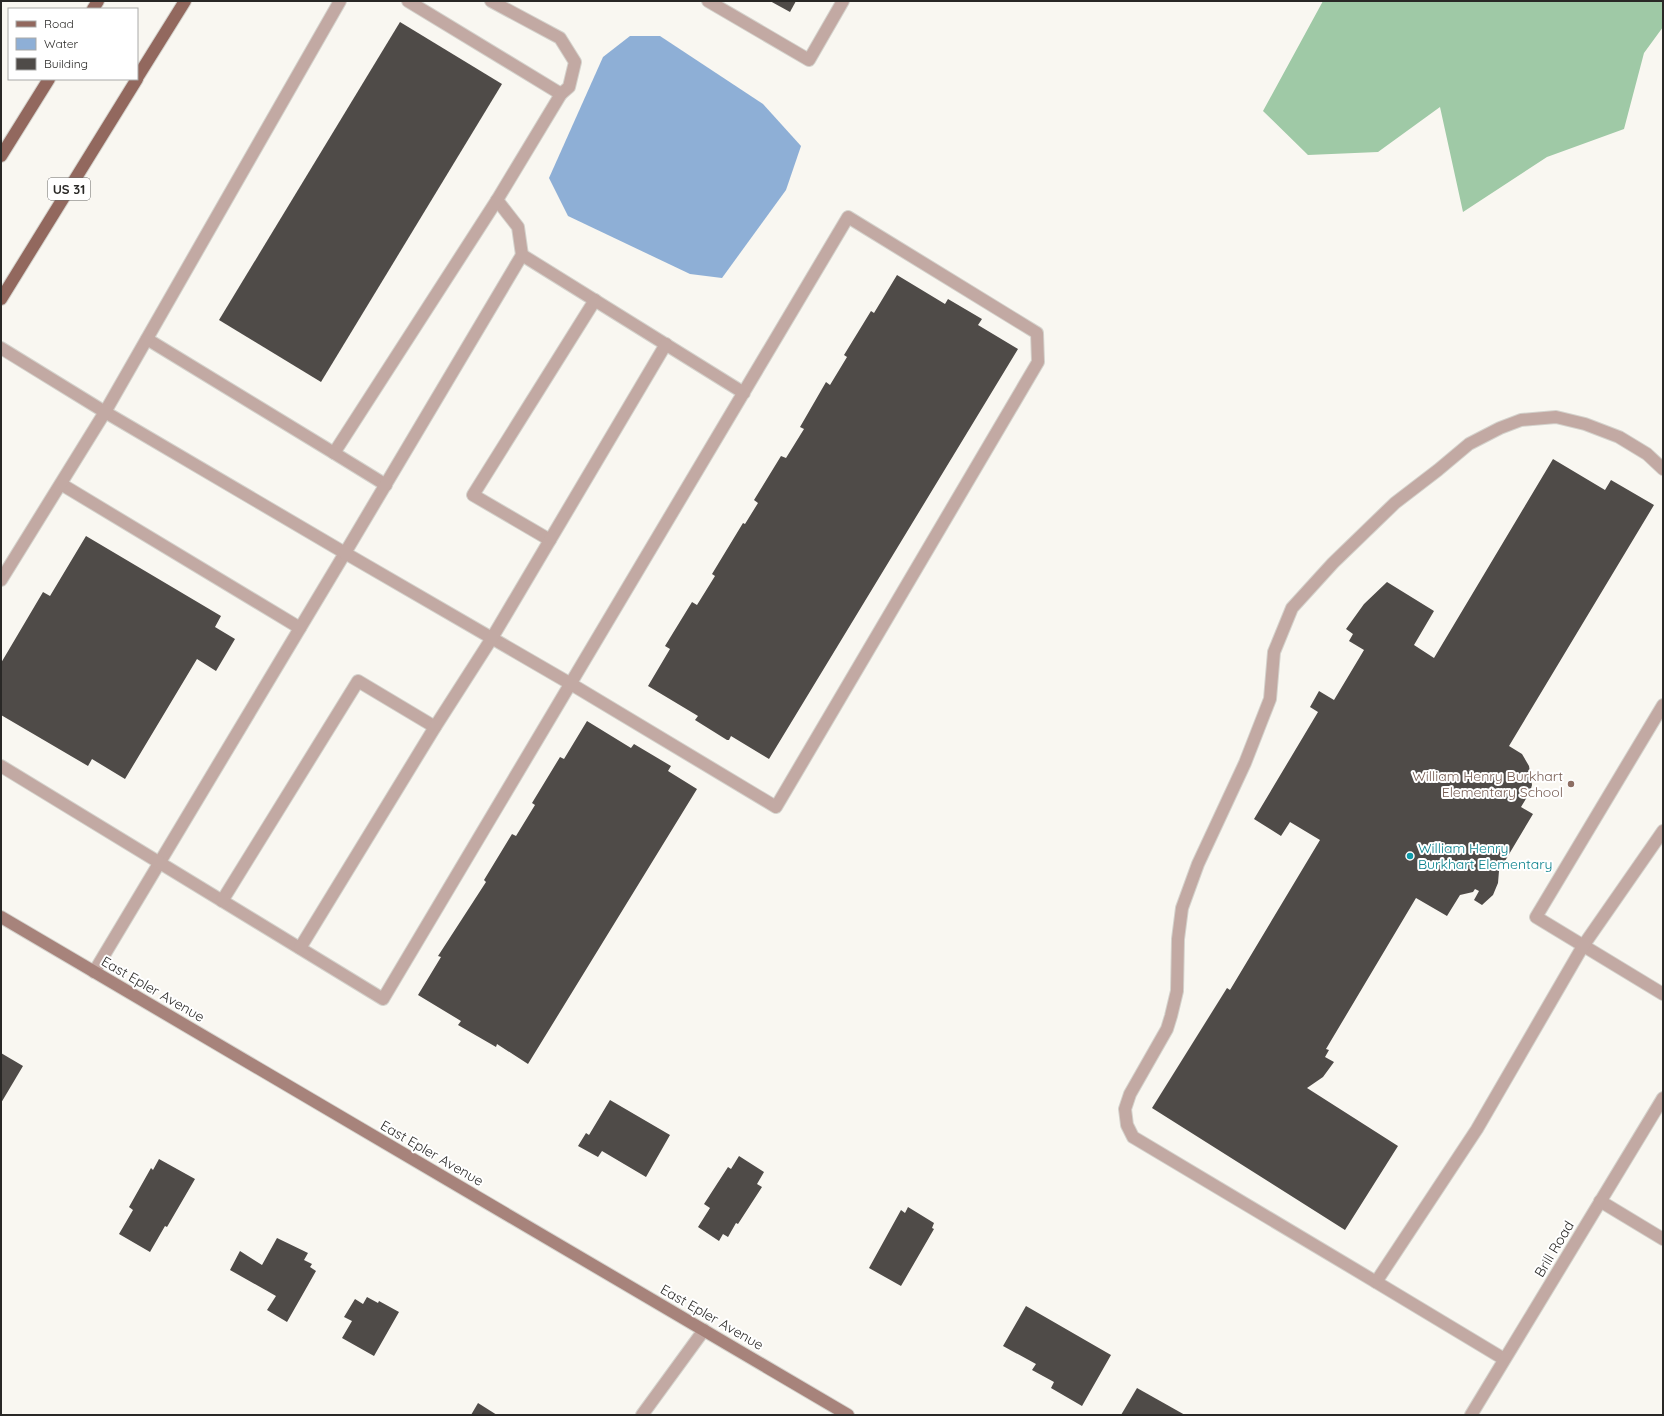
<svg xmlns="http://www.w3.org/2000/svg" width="1664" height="1416" font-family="Quicksand,sans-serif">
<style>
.forest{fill:#9fc9a6}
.water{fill:#8eafd6}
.building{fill:#4f4b48}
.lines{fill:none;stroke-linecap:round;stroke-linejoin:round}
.lane-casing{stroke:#d4d2cc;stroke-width:14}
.street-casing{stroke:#d4d2cc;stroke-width:14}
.secondary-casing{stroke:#d4d2cc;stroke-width:14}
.primary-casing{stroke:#d4d2cc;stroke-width:14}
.lane{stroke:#c2a9a3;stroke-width:12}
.street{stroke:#c2a9a3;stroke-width:12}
.secondary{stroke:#a7837b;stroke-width:12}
.primary{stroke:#92685e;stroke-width:12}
.education-dot{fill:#8d6e63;stroke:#fff;stroke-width:1.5}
.culture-dot{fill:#0f9aa8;stroke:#fff;stroke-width:1.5}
.labels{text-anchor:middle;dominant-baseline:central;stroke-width:4;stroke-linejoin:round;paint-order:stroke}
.shield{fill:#fff;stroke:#696867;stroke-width:1}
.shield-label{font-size:13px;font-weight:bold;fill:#292826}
.education-label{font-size:14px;fill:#785e54;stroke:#fff;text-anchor:end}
.culture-label{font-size:14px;fill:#0d838f;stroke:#fff;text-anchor:start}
.street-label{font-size:14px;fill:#292826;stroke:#fff}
</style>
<rect width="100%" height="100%" fill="#f9f7f1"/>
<polygon class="forest" points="1323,1 1663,1 1663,27 1644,53 1624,129 1547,157 1463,212 1440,107 1378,152 1308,155 1263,111"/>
<polygon class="water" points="630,36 660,36 763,104 801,146 786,190 722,278 690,274 568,216 549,178 603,57"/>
<g class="building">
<polygon points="770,1 796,1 790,12"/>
<polygon points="400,22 502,84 321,382 219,320"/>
<polygon points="897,275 945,304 948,299 982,319 978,325 1018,349 769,759 731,736 729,740 727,740 695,720 698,716 648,686 670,649 665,646 692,602 697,605 715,576 712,574 743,523 745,524 758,503 754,500 781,456 786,458 804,429 800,427 826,382 830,385 847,357 844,355 871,311 874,313"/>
<polygon points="1553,459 1605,490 1611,480 1654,505 1509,746 1522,754 1529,766 1532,785 1530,792 1521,807 1533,814 1499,871 1498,883 1493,895 1482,905 1474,900 1479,891 1475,889 1473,892 1460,895 1447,916 1416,898 1326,1049 1329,1050 1325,1057 1334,1062 1323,1077 1307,1088 1398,1146 1345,1230 1152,1108 1227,988 1230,990 1320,840 1290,822 1281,836 1254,819 1318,712 1310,707 1319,691 1334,700 1364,650 1349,641 1353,634 1346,629 1364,604 1387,582 1434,611 1414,645 1434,658"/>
<polygon points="86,536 221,616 215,627 235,639 216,671 197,659 125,779 92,759 88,766 1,715 1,663 43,592 50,596"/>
<polygon points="587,721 631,748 634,744 671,766 668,771 697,789 528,1064 497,1044 496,1047 458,1025 461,1021 418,995 441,957 438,956 486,882 484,880 512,834 516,836 535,805 532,803 560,757 564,759"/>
<polygon points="1,1053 23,1066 1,1103"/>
<polygon points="610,1100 670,1135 646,1177 602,1151 598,1157 578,1146 586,1133 589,1135"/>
<polygon points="739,1156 764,1172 757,1184 762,1187 738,1224 736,1223 728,1237 723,1234 719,1241 698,1227 710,1208 704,1204 728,1167 731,1169"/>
<polygon points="159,1159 195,1179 167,1227 165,1226 150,1252 119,1234 133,1210 129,1207 151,1168 153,1170"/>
<polygon points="908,1207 934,1223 932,1228 934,1229 901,1286 869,1268 901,1210 905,1213"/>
<polygon points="277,1238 308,1253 304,1260 312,1264 310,1267 316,1271 287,1322 267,1310 276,1296 230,1270 240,1251 262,1265"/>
<polygon points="367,1297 378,1303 379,1301 399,1312 374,1356 342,1338 352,1321 344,1317 355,1299 363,1304"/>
<polygon points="1026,1306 1111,1355 1082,1406 1051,1388 1054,1382 1032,1370 1036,1364 1003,1346"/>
<polygon points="1137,1388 1185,1415 1121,1415"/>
<polygon points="478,1403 497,1415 471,1415"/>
</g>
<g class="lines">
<g class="lane-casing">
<g id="lane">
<polyline points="408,1 561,94"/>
<polyline points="708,1 809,60 843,1"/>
<polyline points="497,200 518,227 522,255"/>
<polyline points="147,339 334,453 497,200 561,94 569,87 575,62 560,38 491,1"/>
<polyline points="1,348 105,412 345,553 94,972"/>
<polyline points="334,453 386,485"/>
<polyline points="61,484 300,628"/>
<polyline points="550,540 473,495 595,300"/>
<polyline points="1,580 105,412 340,1"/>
<polyline points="1663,705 1536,917 1663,994"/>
<path d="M1,766L383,999C538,739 693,478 848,217L1037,333L1038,362L776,807L571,684L345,553L522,255L744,393"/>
<polyline points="222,901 358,681 435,727"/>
<polyline points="300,948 435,727 492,638 666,344"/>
<polyline points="1600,1201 1663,1239"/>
<polyline points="1376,1282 1133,1137 1127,1125 1125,1109 1130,1094 1167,1029 1171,1016 1177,991 1178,939 1182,908 1198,864 1245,763 1270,699 1274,652 1292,608 1333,563 1395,503 1438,470 1469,444 1500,428 1521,420 1556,417 1585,424 1619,437 1647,454 1663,469"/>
<polyline points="1504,1359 1376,1282 1477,1129 1583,946 1663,831"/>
<polyline points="642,1415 704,1330"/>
</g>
</g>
<g class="street-casing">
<polyline id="street" points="1471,1415 1663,1098"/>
</g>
<g class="secondary-casing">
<polyline id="secondary" points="1,917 848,1415"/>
</g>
<g class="primary-casing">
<g id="primary">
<polyline points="93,9 98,1"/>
<polyline points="137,78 185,1"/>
<polyline points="1,156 49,79"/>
<polyline points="1,299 137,79"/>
</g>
</g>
<use href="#lane" class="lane"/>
<use href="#street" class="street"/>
<use href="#secondary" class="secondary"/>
<use href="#primary" class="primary"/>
</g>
<circle class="education-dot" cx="1571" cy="784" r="4"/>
<circle class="culture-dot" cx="1410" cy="856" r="4"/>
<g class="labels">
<rect class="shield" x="48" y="178" width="42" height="22" rx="3"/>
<g class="shield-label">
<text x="69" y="189">US 31</text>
</g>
<g class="education-label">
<text x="1563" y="776">William Henry Burkhart<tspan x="1563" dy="16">Elementary School</tspan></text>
</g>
<g class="culture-label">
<text x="1418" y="848">William Henry<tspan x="1418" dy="16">Burkhart Elementary</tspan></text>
</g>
<g class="street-label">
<text transform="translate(153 989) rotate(30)">East Epler Avenue</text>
<text transform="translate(432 1153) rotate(30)">East Epler Avenue</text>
<text transform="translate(1554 1249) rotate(-59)">Brill Road</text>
<text transform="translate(712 1317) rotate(30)">East Epler Avenue</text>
</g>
</g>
<rect width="1664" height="1416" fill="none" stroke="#292826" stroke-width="4"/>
<rect x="8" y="8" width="130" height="72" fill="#ffffff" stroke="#a9a9a8"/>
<rect x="16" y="21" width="20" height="6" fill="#92685e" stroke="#a9a9a8"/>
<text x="44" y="28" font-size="12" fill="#292826">Road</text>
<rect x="16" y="38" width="20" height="12" fill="#8eafd6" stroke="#a9a9a8"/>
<text x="44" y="48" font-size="12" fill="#292826">Water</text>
<rect x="16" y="58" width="20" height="12" fill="#4f4b48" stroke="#a9a9a8"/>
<text x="44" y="68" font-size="12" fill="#292826">Building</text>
</svg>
